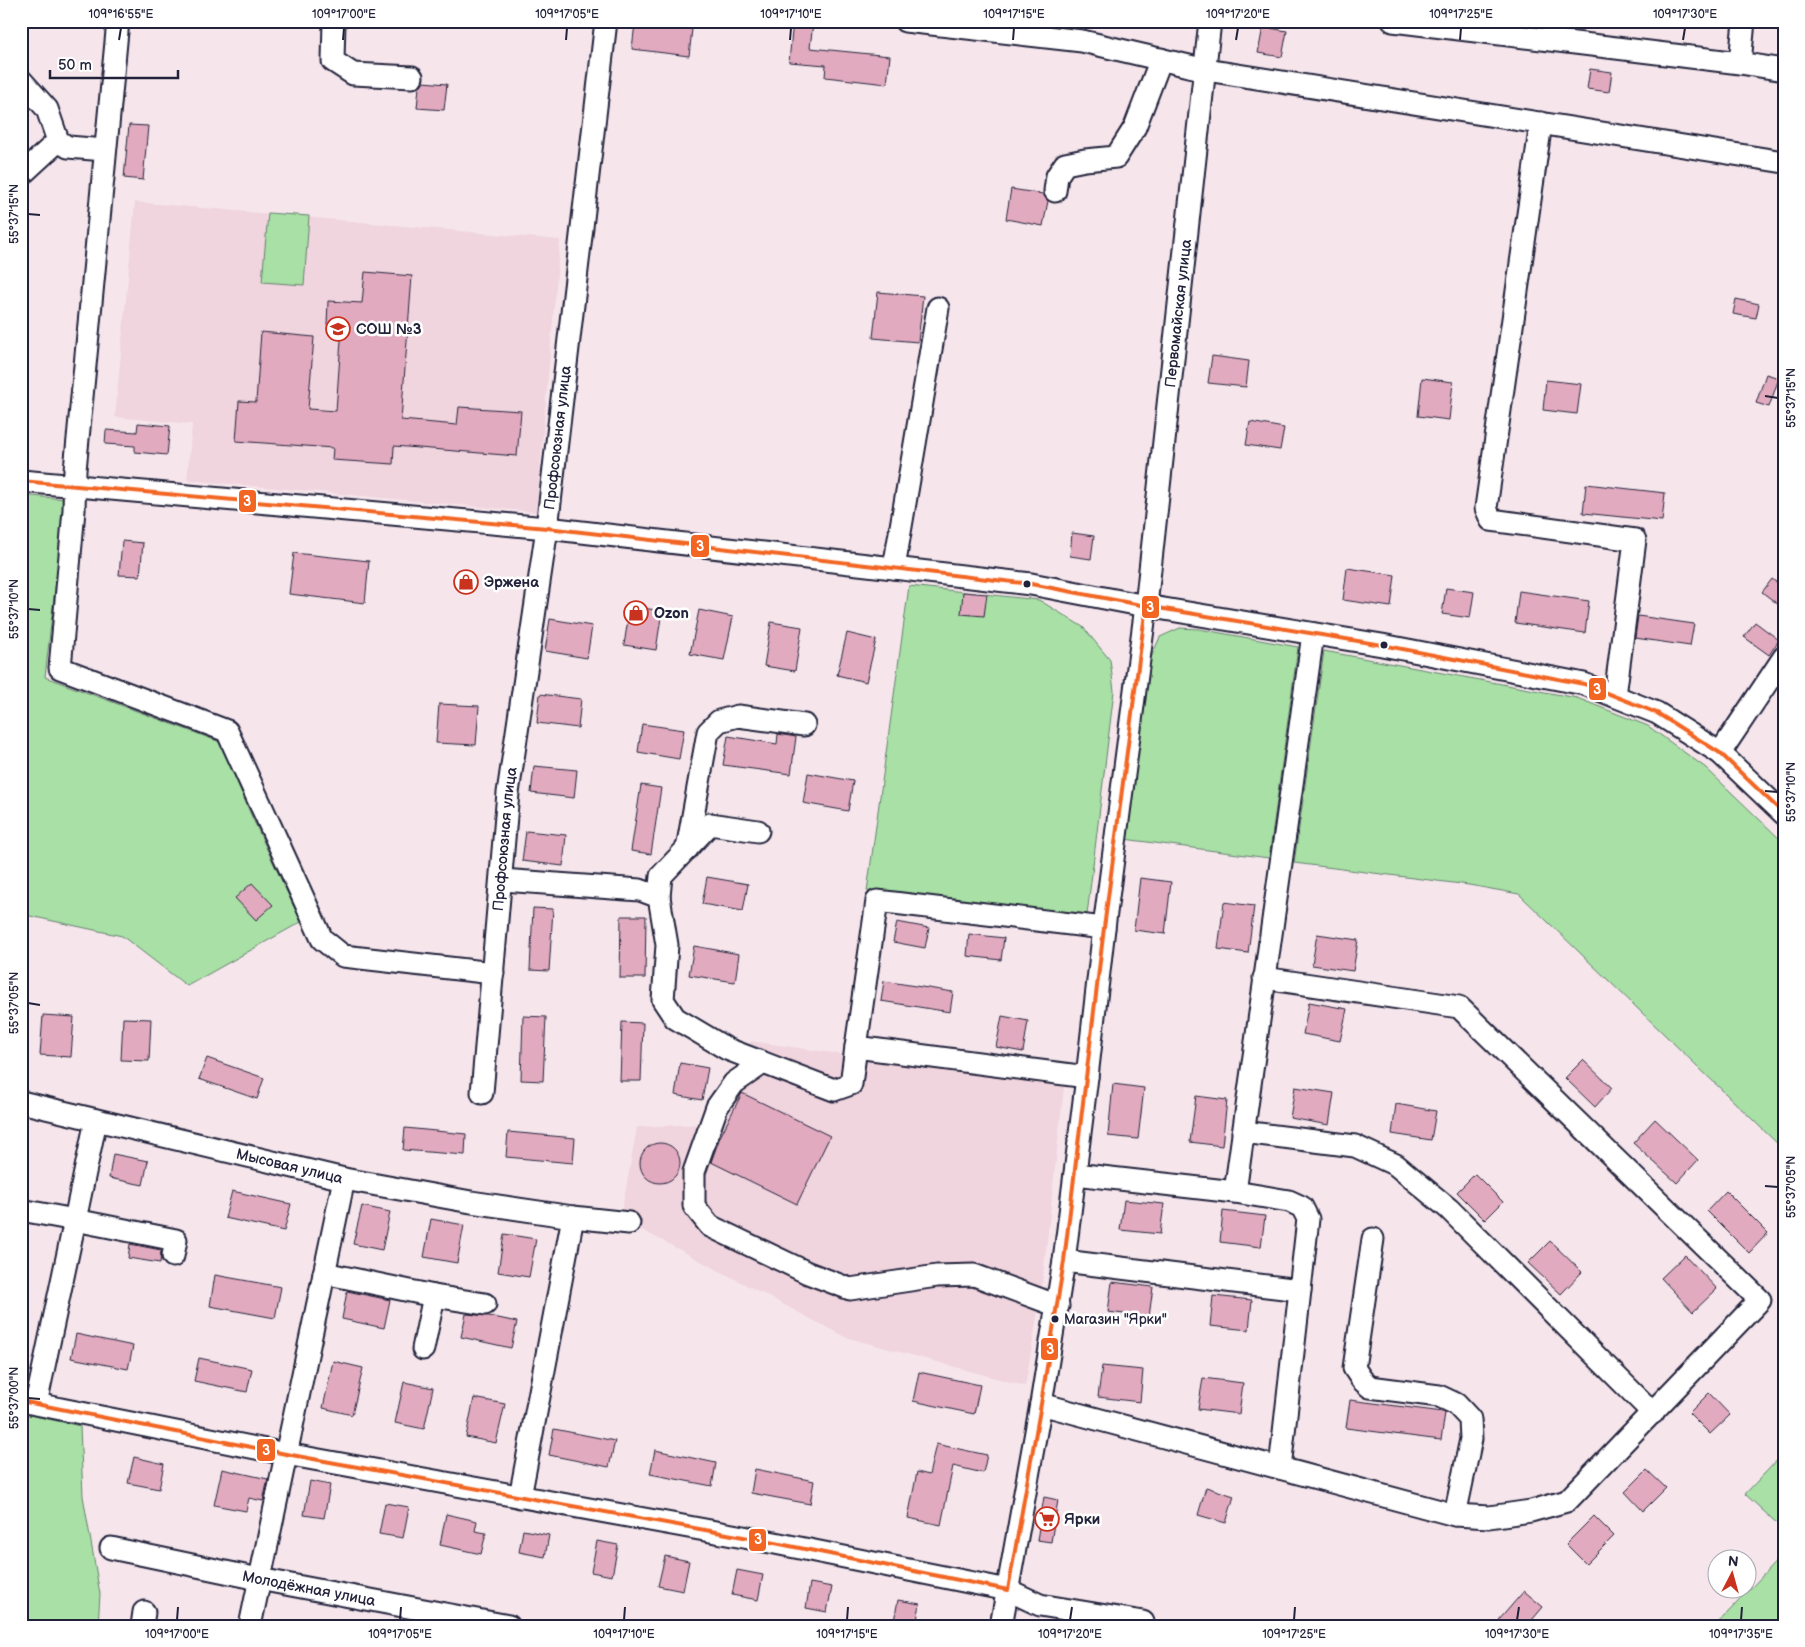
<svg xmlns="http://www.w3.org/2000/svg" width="1805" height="1647" font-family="'Balsamiq Sans',sans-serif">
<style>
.built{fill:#f0d4de}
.green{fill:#a8e0a5;stroke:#658170}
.building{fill:#e2aabe;stroke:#22223b}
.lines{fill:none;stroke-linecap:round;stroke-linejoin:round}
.minor-casing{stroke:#22223b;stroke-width:25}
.minor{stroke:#fff;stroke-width:21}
.bus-1-casing{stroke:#fff;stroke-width:8}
.bus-1{stroke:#f26522;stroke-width:4}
.ticks{fill:none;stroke:#22223b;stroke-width:2}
.bus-dot{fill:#22223b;stroke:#fff;stroke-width:2}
.labels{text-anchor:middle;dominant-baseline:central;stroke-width:5;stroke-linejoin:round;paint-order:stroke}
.bus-label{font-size:14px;fill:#22223b;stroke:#fff;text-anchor:start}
.street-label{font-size:15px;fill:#22223b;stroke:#fff}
.poi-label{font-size:15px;font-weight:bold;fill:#22223b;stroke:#fff;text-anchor:start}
.line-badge{stroke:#fff;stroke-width:2}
.badge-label{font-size:14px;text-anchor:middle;font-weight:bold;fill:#fff}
.neatline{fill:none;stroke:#22223b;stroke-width:2}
.ticks-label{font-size:12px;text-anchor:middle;fill:#22223b}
</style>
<rect width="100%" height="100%" fill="#f6e6ec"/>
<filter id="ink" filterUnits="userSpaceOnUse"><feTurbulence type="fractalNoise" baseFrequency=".02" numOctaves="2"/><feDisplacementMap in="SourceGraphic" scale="10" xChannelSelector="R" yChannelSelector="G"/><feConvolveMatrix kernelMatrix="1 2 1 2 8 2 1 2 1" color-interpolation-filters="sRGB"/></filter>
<g filter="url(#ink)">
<g class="built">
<polygon points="135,202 560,240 536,512 187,480 192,424 115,417"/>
<polygon points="751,1041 1064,1087 1041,1294 1025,1386 845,1337 642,1230 619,1227 637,1127 703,1124"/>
</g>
<g class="green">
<polygon points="268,213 309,216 304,285 262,282"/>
<polygon points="21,495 65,499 45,677 220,742 252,817 301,922 187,986 122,936 21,914"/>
<polygon points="909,586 1039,600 1083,627 1110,660 1114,691 1087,915 867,891"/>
<polygon points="1180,628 1199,629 1298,647 1269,858 1124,839 1149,662 1160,637"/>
<polygon points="1324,651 1577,698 1648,726 1706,768 1784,843 1784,1150 1519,894 1469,885 1294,863"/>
<polygon points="21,1413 80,1426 83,1496 100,1594 98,1626 21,1626"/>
<polygon points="1784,1453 1784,1530 1745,1494"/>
<polygon points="1784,1553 1784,1626 1715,1626"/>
</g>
<g class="building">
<polygon points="793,21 813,23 810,48 890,56 887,84 825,77 826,65 789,62"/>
<polygon points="635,23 692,29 689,56 632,49"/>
<polygon points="1263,27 1287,31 1282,57 1258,53"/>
<polygon points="1590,69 1612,72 1609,92 1587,89"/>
<polygon points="423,82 447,84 444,110 417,108 419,87"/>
<polygon points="129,125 148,126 143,180 124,178"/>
<polygon points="1011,189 1043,194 1048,201 1043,226 1006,219"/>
<polygon points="365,272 412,276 401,420 457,425 459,407 521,411 517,456 394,446 393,464 332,460 333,448 236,441 239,401 256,402 261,332 314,337 308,409 336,411 342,326 327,325 328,301 362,303"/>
<polygon points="878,292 923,296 918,342 873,338"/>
<polygon points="1736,299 1759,304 1756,318 1733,314"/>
<polygon points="1212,356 1249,361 1246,387 1208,383"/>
<polygon points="1766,374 1779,378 1769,407 1756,403"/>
<polygon points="1422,378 1453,382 1449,420 1418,416"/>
<polygon points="1546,380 1581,384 1577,414 1543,410"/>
<polygon points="1250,422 1284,428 1280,450 1246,445"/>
<polygon points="138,423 170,426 167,455 135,452 135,446 105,444 106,430 137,432"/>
<polygon points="1586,484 1665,493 1662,521 1583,513"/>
<polygon points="1072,533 1094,536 1091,559 1070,556"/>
<polygon points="122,541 143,543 140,576 119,575"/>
<polygon points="294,553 369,561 365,603 289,594"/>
<polygon points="1347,568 1395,575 1391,607 1343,600"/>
<polygon points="1772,579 1784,588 1784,609 1762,592"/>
<polygon points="1446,588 1474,592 1470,618 1442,614"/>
<polygon points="1519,591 1589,601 1585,633 1515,623"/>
<polygon points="963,592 987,594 984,616 961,614"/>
<polygon points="630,606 662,611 656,650 624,645"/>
<polygon points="699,610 733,617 724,660 690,654"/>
<polygon points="1638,616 1694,624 1690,646 1635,638"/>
<polygon points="550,619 592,626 587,658 545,651"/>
<polygon points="771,622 802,627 795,671 764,666"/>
<polygon points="1755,622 1779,640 1769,655 1744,637"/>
<polygon points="847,633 876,640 866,682 837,675"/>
<polygon points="540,694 581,699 578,728 537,723"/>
<polygon points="439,704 479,706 476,745 436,743"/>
<polygon points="642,724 684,730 679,759 638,752"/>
<polygon points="778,734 796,737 791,774 723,765 728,736 777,744"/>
<polygon points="534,766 577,770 574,798 531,793"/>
<polygon points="808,773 853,781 848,811 803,803"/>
<polygon points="641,785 661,788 651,854 631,851"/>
<polygon points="526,831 566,835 563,866 522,861"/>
<polygon points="707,877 748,884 743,911 702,904"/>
<polygon points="1140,878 1171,882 1165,934 1134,930"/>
<polygon points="252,883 273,905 256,920 235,898"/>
<polygon points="1224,902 1254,906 1248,953 1218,949"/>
<polygon points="533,908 553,909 549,971 530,970"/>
<polygon points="621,916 646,916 645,978 620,978"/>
<polygon points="897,922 929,928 925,948 893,942"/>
<polygon points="969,934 1004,938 1001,960 967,956"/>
<polygon points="1317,934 1358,940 1353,971 1312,965"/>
<polygon points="694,946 739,954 735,982 689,975"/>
<polygon points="884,981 953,992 950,1012 881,1001"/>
<polygon points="1309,1002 1347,1009 1340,1041 1303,1034"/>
<polygon points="43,1015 74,1017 71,1057 40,1055"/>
<polygon points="523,1016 546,1017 543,1081 521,1080"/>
<polygon points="1002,1016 1028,1021 1023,1052 996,1047"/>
<polygon points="123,1018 151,1019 149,1061 121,1060"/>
<polygon points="622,1022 643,1023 641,1081 620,1081"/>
<polygon points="207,1058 264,1078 257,1099 199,1079"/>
<polygon points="1583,1060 1612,1088 1595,1107 1565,1078"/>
<polygon points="680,1063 708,1068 702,1100 675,1095"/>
<polygon points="1113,1084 1144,1088 1138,1139 1108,1136"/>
<polygon points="1295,1087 1334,1093 1329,1125 1290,1118"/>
<polygon points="742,1093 830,1136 797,1204 711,1162 720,1137"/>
<polygon points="1196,1096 1227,1100 1222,1146 1190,1142"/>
<polygon points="1396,1104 1436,1111 1431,1140 1392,1134"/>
<polygon points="1655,1119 1698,1160 1677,1183 1633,1143"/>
<polygon points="405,1128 466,1134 465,1155 403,1150"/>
<polygon points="508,1132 575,1138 573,1163 506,1157"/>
<circle cx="660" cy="1163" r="20"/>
<polygon points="113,1154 148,1161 143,1185 109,1178"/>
<polygon points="1475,1174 1503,1202 1485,1220 1457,1192"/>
<polygon points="232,1191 291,1204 284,1231 225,1218"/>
<polygon points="1726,1191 1768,1233 1749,1253 1707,1211"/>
<polygon points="1124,1200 1164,1204 1160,1234 1120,1230"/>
<polygon points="362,1206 390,1212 382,1250 353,1244"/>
<polygon points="1223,1211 1265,1216 1261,1247 1220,1242"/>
<polygon points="431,1219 464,1225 457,1263 424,1257"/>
<polygon points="504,1234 536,1239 529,1277 498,1272"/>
<polygon points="1550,1241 1582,1272 1561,1294 1528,1263"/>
<polygon points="130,1244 161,1250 160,1263 128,1258"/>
<polygon points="1685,1255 1717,1289 1693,1312 1661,1278"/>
<polygon points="215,1275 281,1287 275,1318 210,1306"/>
<polygon points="1112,1282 1153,1287 1149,1317 1108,1312"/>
<polygon points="347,1291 390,1300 384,1328 342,1319"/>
<polygon points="1213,1296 1252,1300 1249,1330 1210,1326"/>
<polygon points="466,1314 489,1316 517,1322 511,1348 461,1337"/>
<polygon points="76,1334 133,1346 128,1369 71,1358"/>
<polygon points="199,1358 252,1369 247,1392 194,1381"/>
<polygon points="333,1361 363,1368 352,1415 323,1408"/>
<polygon points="1102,1366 1143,1370 1140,1402 1098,1397"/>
<polygon points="919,1372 980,1385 974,1414 913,1401"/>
<polygon points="1203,1378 1243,1383 1239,1414 1198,1409"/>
<polygon points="404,1382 433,1388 424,1429 395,1423"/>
<polygon points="1709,1393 1730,1415 1710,1434 1689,1413"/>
<polygon points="474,1398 505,1404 496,1443 466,1437"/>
<polygon points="1350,1400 1443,1412 1445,1413 1441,1440 1346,1428"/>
<polygon points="554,1429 615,1441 609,1467 549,1455"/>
<polygon points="936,1444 987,1455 983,1473 953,1466 941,1525 908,1518 917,1472 929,1475"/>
<polygon points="655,1450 716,1463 712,1486 650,1474"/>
<polygon points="134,1457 164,1464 159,1489 128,1483"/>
<polygon points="222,1469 268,1479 263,1501 249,1498 246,1511 214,1505"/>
<polygon points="755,1469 814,1481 810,1504 751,1493"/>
<polygon points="1647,1470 1666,1488 1643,1511 1625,1492"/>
<polygon points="310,1481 330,1485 324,1518 304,1515"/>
<polygon points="1206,1487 1234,1496 1226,1523 1198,1515"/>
<polygon points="1044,1497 1058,1500 1051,1542 1037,1540"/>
<polygon points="385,1503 409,1507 403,1538 379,1534"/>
<polygon points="446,1514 477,1521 475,1531 486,1533 481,1554 440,1545"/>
<polygon points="1594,1516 1614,1536 1586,1564 1566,1544"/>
<polygon points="523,1530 549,1535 545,1557 519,1552"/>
<polygon points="597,1541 618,1545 612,1576 591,1572"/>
<polygon points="665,1556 689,1561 683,1591 658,1586"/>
<polygon points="737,1570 763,1575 758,1600 732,1595"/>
<polygon points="810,1583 832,1587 827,1612 806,1608"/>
<polygon points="1524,1591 1543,1607 1527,1626 1506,1626 1499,1620"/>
<polygon points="898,1600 920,1604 916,1626 893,1626"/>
</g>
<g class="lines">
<g class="minor-casing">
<g id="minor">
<polyline points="118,21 75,470 74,510 60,668 227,731 322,939 343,956 493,973"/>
<polyline points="334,21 333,61 353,74 412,77"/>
<polyline points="905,21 1082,41 1206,70 1784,162"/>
<polyline points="1393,21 1740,63"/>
<polyline points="1744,21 1740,63 1784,70"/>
<polyline points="21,80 47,109 58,141 68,147 105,150"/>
<polyline points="1541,123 1486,508 1491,520 1635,540 1615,696"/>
<polyline points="21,175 58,141"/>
<polyline points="1055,191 1057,176 1065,164 1085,160 1116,157 1135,127 1161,59"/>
<polyline points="21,481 547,528 1031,584 1146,606 1382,645 1584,684 1657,713 1720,753 1784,814"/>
<polyline points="894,568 938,308"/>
<polyline points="1720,753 1784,657"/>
<polyline points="687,849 708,732 719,721 738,716 804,725"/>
<polyline points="501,880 640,890 659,897 667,945 663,1000 675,1018 727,1049 834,1090 851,1084 856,1047"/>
<polyline points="659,897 661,876 710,824 758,831"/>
<polyline points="763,1063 734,1083 717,1107 694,1172 694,1206 710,1226 808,1273 850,1289 937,1276 974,1275 1058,1306"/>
<polyline points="1087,1077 856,1047 877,901 1104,928"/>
<path id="s1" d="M482,1093L508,793L547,528L606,21"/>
<path id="s2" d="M21,1102L344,1179L250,1626"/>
<polyline points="96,1120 75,1220 176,1240 173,1256"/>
<polyline points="1243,1132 1355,1146 1396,1165 1449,1209 1653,1413"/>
<polyline points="1075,1174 1235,1192 1313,634"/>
<polyline points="344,1179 471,1202 573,1217 520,1497"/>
<polyline points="1235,1192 1289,1201 1302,1207 1308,1219 1280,1468"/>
<polyline points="21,1210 75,1220 36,1404"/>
<polyline points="573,1217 629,1223"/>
<polyline points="1373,1239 1354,1368 1362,1380 1370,1387 1439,1396 1456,1404 1470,1419 1471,1439 1455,1515"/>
<polyline points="1064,1261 1300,1290"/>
<polyline points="324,1273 434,1296 485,1304"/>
<polyline points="423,1349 434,1296"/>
<polyline points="21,1401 286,1454 760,1540 1008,1590 1040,1605 1143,1622 1142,1626"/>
<polyline points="1041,1404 1455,1515 1489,1517 1531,1511 1567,1501 1760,1300 1459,1007 1264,978"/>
<path id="s3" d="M111,1548L259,1579L509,1626"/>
<polyline points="142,1626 144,1612"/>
<path id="s4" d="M1001,1626L1041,1404L1064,1261L1087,1077L1104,928L1146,606L1210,21"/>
</g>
</g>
<use href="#minor" class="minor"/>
<g class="bus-1-casing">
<g id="bus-1">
<polyline points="21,481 547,528 1031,584 1146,606 1382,645 1584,684 1657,713 1720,753 1784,814"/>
<polyline points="21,1401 286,1454 760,1540 1008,1590 1041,1404 1064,1261 1104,928 1146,606"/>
</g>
</g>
<use href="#bus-1" class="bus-1"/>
</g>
</g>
<path class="ticks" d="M119,40L121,28M343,40L344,28M566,40L567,28M790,40L791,28M1013,40L1014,28M1236,40L1238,28M1460,40L1461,28M1683,40L1685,28M28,214L40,215M1765,396L1778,398M28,609L40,610M1765,791L1778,792M28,1003L40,1005M1765,1186L1778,1187M28,1398L40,1399M177,1620L178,1607M400,1620L401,1607M624,1620L625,1607M847,1620L848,1607M1070,1620L1072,1607M1294,1620L1295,1607M1517,1620L1519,1607M1741,1620L1742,1607"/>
<defs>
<g id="school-ring" transform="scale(1.25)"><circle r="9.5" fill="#fff" stroke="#c8321e" stroke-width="1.5"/><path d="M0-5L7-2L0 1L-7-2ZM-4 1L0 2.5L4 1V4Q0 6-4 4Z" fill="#c8321e"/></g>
<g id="shop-ring" transform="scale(1.25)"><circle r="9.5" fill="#fff" stroke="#c8321e" stroke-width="1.5"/><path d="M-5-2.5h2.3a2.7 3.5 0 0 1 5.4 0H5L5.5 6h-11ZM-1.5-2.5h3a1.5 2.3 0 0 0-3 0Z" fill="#c8321e"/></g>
<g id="supermarket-ring" transform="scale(1.25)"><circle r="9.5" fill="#fff" stroke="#c8321e" stroke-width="1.5"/><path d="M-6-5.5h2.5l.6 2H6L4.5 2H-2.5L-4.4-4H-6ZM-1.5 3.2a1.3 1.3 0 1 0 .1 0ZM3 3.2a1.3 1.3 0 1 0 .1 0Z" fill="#c8321e"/></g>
</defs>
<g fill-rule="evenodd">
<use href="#school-ring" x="338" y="329"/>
<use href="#shop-ring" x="466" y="582"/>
<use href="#shop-ring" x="636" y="613"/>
<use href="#supermarket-ring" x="1047" y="1519"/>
</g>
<g class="bus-dot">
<circle cx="1027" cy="584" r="4.5"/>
<circle cx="1384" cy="645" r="4.5"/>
<circle cx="1055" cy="1319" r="4.5"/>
</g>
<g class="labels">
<g class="bus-label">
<text x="1064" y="1319">Магазин "Ярки"</text>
</g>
<g class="street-label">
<text stroke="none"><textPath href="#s4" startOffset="1325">Первомайская улица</textPath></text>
<text stroke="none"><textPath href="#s1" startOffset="660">Профсоюзная улица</textPath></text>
<text stroke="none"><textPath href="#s1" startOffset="255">Профсоюзная улица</textPath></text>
<text stroke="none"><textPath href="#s2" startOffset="276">Мысовая улица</textPath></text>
<text stroke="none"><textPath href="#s3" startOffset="202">Молодёжная улица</textPath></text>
</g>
<g class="poi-label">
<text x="356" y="329">СОШ №3</text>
<text x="484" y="582">Эржена</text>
<text x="654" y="613">Ozon</text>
<text x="1064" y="1519">Ярки</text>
</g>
</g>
<g class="line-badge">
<rect x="238" y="489" width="19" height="24" rx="5" fill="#f26522"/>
<rect x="690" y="534" width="20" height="24" rx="5" fill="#f26522"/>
<rect x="1141" y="595" width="19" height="24" rx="5" fill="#f26522"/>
<rect x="1588" y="677" width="19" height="24" rx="5" fill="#f26522"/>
<rect x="1040" y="1337" width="19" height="24" rx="5" fill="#f26522"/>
<rect x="256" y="1438" width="20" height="24" rx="5" fill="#f26522"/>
<rect x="748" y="1528" width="19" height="24" rx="5" fill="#f26522"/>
</g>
<g class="badge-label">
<text x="247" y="506">3</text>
<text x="700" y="551">3</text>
<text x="1150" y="612">3</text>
<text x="1597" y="694">3</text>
<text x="1050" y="1354">3</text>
<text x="266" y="1455">3</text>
<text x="758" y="1544">3</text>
</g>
<rect width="1805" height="1647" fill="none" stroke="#fff" stroke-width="55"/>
<g transform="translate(1732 1574) rotate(6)"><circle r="24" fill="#ffffff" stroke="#a7a7b1"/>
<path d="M0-4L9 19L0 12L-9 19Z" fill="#c8321e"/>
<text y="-8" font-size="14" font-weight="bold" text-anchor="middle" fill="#22223b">N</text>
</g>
<path d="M50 70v8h128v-8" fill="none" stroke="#22223b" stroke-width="2.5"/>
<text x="58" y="70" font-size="15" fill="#22223b" stroke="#ffffff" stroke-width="4" paint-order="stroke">50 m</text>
<rect x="28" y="28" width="1750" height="1592" class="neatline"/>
<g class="ticks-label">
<text x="121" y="18">109°16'55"E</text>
<text x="344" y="18">109°17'00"E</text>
<text x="567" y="18">109°17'05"E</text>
<text x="791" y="18">109°17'10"E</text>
<text x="1014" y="18">109°17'15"E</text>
<text x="1238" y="18">109°17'20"E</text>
<text x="1461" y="18">109°17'25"E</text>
<text x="1685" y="18">109°17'30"E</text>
<text transform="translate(14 214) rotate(-90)" y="4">55°37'15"N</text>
<text transform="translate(1791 398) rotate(-90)" y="4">55°37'15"N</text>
<text transform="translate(14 609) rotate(-90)" y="4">55°37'10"N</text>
<text transform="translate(1791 792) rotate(-90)" y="4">55°37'10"N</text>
<text transform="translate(14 1003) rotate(-90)" y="4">55°37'05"N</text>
<text transform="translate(1791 1187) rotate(-90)" y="4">55°37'05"N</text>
<text transform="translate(14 1398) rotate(-90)" y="4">55°37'00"N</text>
<text x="177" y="1638">109°17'00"E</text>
<text x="400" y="1638">109°17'05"E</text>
<text x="624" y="1638">109°17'10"E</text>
<text x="847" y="1638">109°17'15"E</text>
<text x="1070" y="1638">109°17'20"E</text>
<text x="1294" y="1638">109°17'25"E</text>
<text x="1517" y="1638">109°17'30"E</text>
<text x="1741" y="1638">109°17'35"E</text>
</g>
</svg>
